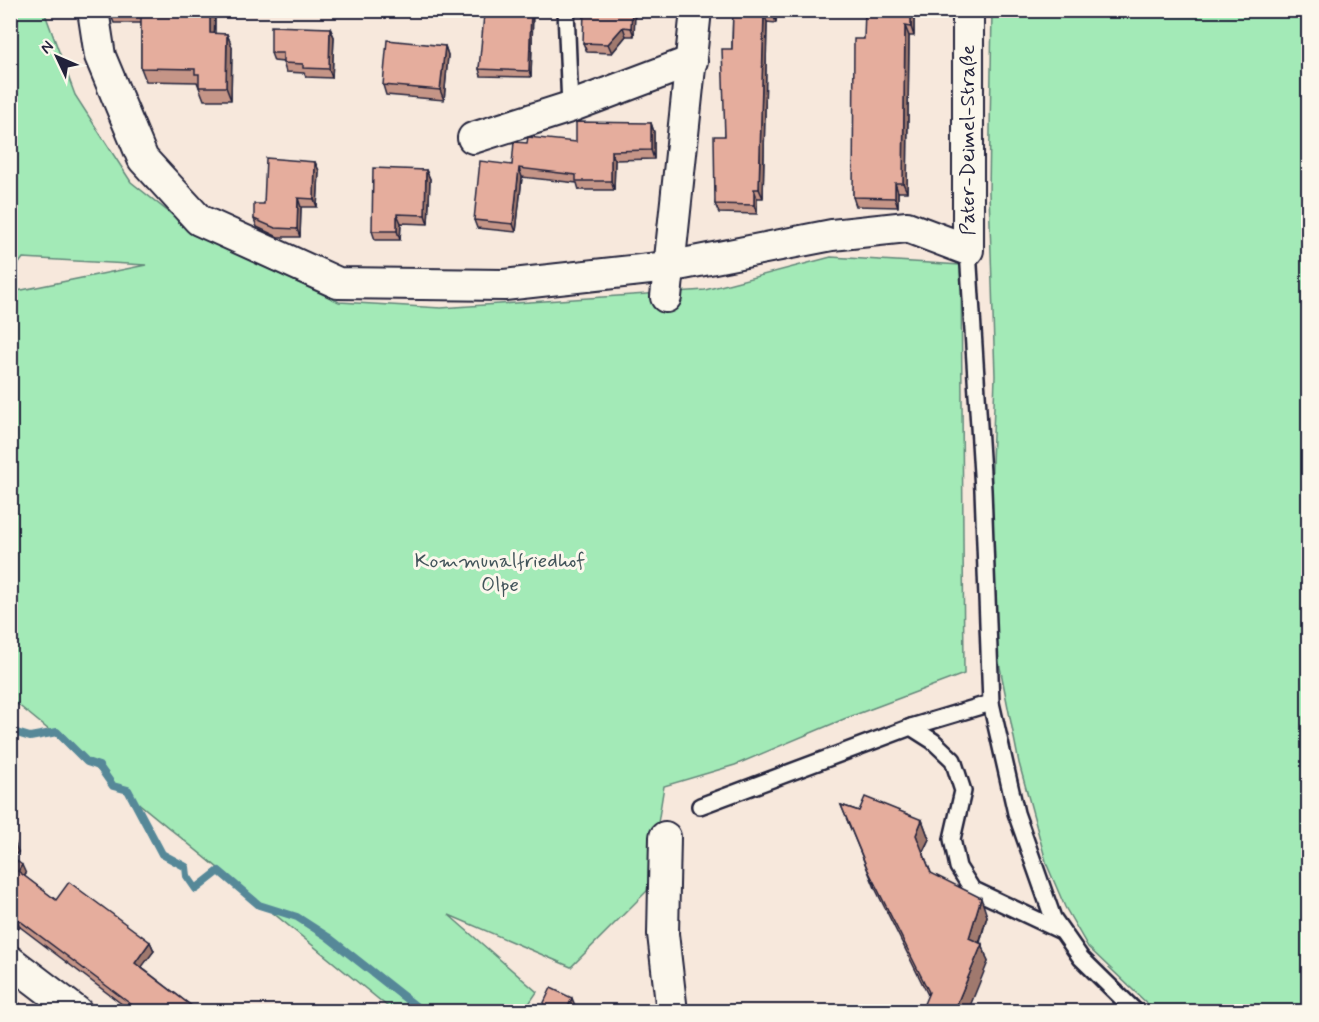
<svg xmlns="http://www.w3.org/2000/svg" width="1319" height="1022" font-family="Mynerve,sans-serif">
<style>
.green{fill:#a3eab7;stroke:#628679;stroke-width:1.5}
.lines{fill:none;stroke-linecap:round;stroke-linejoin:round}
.stream{stroke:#578898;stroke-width:8}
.service-casing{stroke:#22223b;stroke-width:20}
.minor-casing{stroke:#22223b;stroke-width:34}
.service{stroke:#fbf7ec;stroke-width:15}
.minor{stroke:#fbf7ec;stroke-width:30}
.wall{fill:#c59587;stroke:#22223b;stroke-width:1.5}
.shaded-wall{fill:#a0796e;stroke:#22223b;stroke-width:1.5}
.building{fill:#e5ad9d;stroke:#22223b;stroke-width:1.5}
.labels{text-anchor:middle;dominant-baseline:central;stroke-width:6;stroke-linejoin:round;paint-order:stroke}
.street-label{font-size:21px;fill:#22223b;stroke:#fbf7ec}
.park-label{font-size:21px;fill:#42545a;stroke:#fbf7ec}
</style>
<rect width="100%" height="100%" fill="#f7e8dc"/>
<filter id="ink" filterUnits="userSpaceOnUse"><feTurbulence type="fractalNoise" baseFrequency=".0167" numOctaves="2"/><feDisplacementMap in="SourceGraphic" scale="12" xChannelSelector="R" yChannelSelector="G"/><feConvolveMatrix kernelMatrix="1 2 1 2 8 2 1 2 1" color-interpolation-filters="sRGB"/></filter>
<g filter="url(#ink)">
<g class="green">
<polygon points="11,10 44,11 75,95 131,182 199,236 339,302 441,308 705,290 831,257 961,265 964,674 844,719 735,765 664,786 647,891 571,967 449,915 537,992 524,1011 393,1011 11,699 11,296 17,291 146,265 23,258 11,274"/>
<polygon points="992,11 1308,11 1308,1011 1155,1011 1088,947 1065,907 1047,865 1019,763 995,642 991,494 995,376 989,192"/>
</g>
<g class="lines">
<polyline class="stream" points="10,731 30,737 57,732 87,762 99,766 113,786 128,790 162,854 186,867 187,876 196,889 219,871 259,905 297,917 328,937 423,1012"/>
<g class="service-casing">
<g id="service">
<polyline points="566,10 570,107"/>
<polyline points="968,250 983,490 991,703 1016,813 1053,918 1081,958 1136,1012"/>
<polyline points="911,727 933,741 953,760 963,791 952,839 958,867 972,889 1059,930"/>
<polyline points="700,806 911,727 991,703"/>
</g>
</g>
<g class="minor-casing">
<g id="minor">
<polyline points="93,10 100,56 143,159 199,220 338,283 504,285 668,267 832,235 907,227 968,250 968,10"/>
<polyline points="473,138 570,107 692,61"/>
<polyline points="666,297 696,10"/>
<polyline points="665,837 663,934 672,1012"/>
<polyline points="10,961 77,1012"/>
</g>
</g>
<use href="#service" class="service"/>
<use href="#minor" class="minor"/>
</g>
<g class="wall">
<polygon points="109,10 215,10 215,34 227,34 232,47 231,100 204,100 197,82 146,81 141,68 141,23 114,23"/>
<polygon points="488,10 533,10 531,77 481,76 479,69"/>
<polygon points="635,10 634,36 626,36 612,53 587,52 583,43"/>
<polygon points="733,10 777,10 776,23 767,22 763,198 757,198 757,214 719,213 715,204 725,136 732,49"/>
<polygon points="914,10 914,36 909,36 907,192 898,192 898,207 856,206 853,197 864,39"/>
<polygon points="330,28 334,37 332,78 306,77 304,73 286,72 283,62 274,61 271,53"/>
<polygon points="445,46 448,55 444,100 386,95 383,85"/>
<polygon points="651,123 654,132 654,159 615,160 614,190 579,190 577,183 522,177 516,232 477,228 474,220 527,143 576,142"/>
<polygon points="315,162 319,171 317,207 301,207 300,237 278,237 257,227 254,219 264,204"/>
<polygon points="426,170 430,179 428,224 401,223 400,240 375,240 372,231"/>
<polygon points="841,805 859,811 922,820 929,839 923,852 931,873 987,916 980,943 982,944 988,962 928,995 875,888"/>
<polygon points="10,839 18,852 13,858 26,874 24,876 56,900 150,942 154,951 141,967 198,1011 131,1011 20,927 18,929 10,922"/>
</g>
<g class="shaded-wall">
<polygon points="210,10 215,10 214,47 210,33"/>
<polygon points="531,10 533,10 531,77 529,71"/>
<polygon points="632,10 635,10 634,36 631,28"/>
<polygon points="773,10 777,10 776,23 773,14"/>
<polygon points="911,10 914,10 914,36 911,27"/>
<polygon points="764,13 767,22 763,198 759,189"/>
<polygon points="905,26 909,36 907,192 903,183"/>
<polygon points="623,27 626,36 612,53 608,44"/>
<polygon points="330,28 334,37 332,78 329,69"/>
<polygon points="227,34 232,47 231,100 226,87"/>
<polygon points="445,46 448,55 444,100 440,90"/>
<polygon points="651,123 654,132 654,159 651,150"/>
<polygon points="611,151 615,160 614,190 611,181"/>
<polygon points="315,162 319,171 317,207 314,199"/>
<polygon points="519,168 522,177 516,232 513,224"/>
<polygon points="426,170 430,179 428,224 425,215"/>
<polygon points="895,183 898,192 898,207 895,198"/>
<polygon points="754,189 757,198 757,214 754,205"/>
<polygon points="298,198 301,207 300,237 297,229"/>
<polygon points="397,214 401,223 400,240 397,231"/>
<polygon points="922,820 929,839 922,853 916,835"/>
<polygon points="15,843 18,852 10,861 10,848"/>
<polygon points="22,865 26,874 21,880 18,871"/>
<polygon points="981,898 987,916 975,957 969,938"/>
<polygon points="16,918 20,927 18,929 15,920"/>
<polygon points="150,942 154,951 138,972 135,963"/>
<polygon points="982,944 988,962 968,1011 954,1011"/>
<polygon points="572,998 576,1008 574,1011 566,1011"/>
</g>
<g class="building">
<polygon points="141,10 210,10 210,33 227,34 226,87 199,87 199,74 195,74 195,69 141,68"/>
<polygon points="488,10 531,10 529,71 479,69 484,15 488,15"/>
<polygon points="584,10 632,10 631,28 623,27 608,44 583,43"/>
<polygon points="733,10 773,10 773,14 764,13 759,189 754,189 754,205 715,204 714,136 725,136 722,49 732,49"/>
<polygon points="865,10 911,10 911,27 905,26 903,183 895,183 895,198 853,197 854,39 864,39"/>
<polygon points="271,26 330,28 329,69 303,68 303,64 283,63 283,53 271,53"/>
<polygon points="387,40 445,46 440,90 383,85"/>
<polygon points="576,122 651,123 651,150 611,151 611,181 576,181 576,175 519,168 513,224 474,220 480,161 512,165 514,142 527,143 528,137 576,142"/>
<polygon points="266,158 315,162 314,199 298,198 297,229 275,228 254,219 254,204 264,204"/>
<polygon points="373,168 426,170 425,215 397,214 397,231 372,231"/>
<polygon points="865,797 922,820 916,835 931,873 981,898 969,938 982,944 954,1011 921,1011 929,992 868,870 841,805 859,811"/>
<polygon points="10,839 15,843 10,848"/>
<polygon points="10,856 22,865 18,871 56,900 69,882 150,942 135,963 198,1011 135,1011 130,1007 132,1005 16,918 15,920 10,916"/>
<polygon points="551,988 572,998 566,1011 540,1011"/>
<polygon points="10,996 30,1011 10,1011"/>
</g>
</g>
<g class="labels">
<g class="street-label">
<text transform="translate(968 140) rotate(-90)">Pater-Deimel-Straße</text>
</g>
<g class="park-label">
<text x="500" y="561">Kommunalfriedhof<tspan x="500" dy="24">Olpe</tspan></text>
</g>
</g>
<rect width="1319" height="1022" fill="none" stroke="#fbf7ec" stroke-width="36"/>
<rect x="18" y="18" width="1283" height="986" fill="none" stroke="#22223b" stroke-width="2" filter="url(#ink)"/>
<g transform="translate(57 57) rotate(314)" stroke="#fbf7ec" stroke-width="4.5" paint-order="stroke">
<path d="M0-4.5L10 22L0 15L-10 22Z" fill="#22223b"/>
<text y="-9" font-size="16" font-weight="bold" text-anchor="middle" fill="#22223b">N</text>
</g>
</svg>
